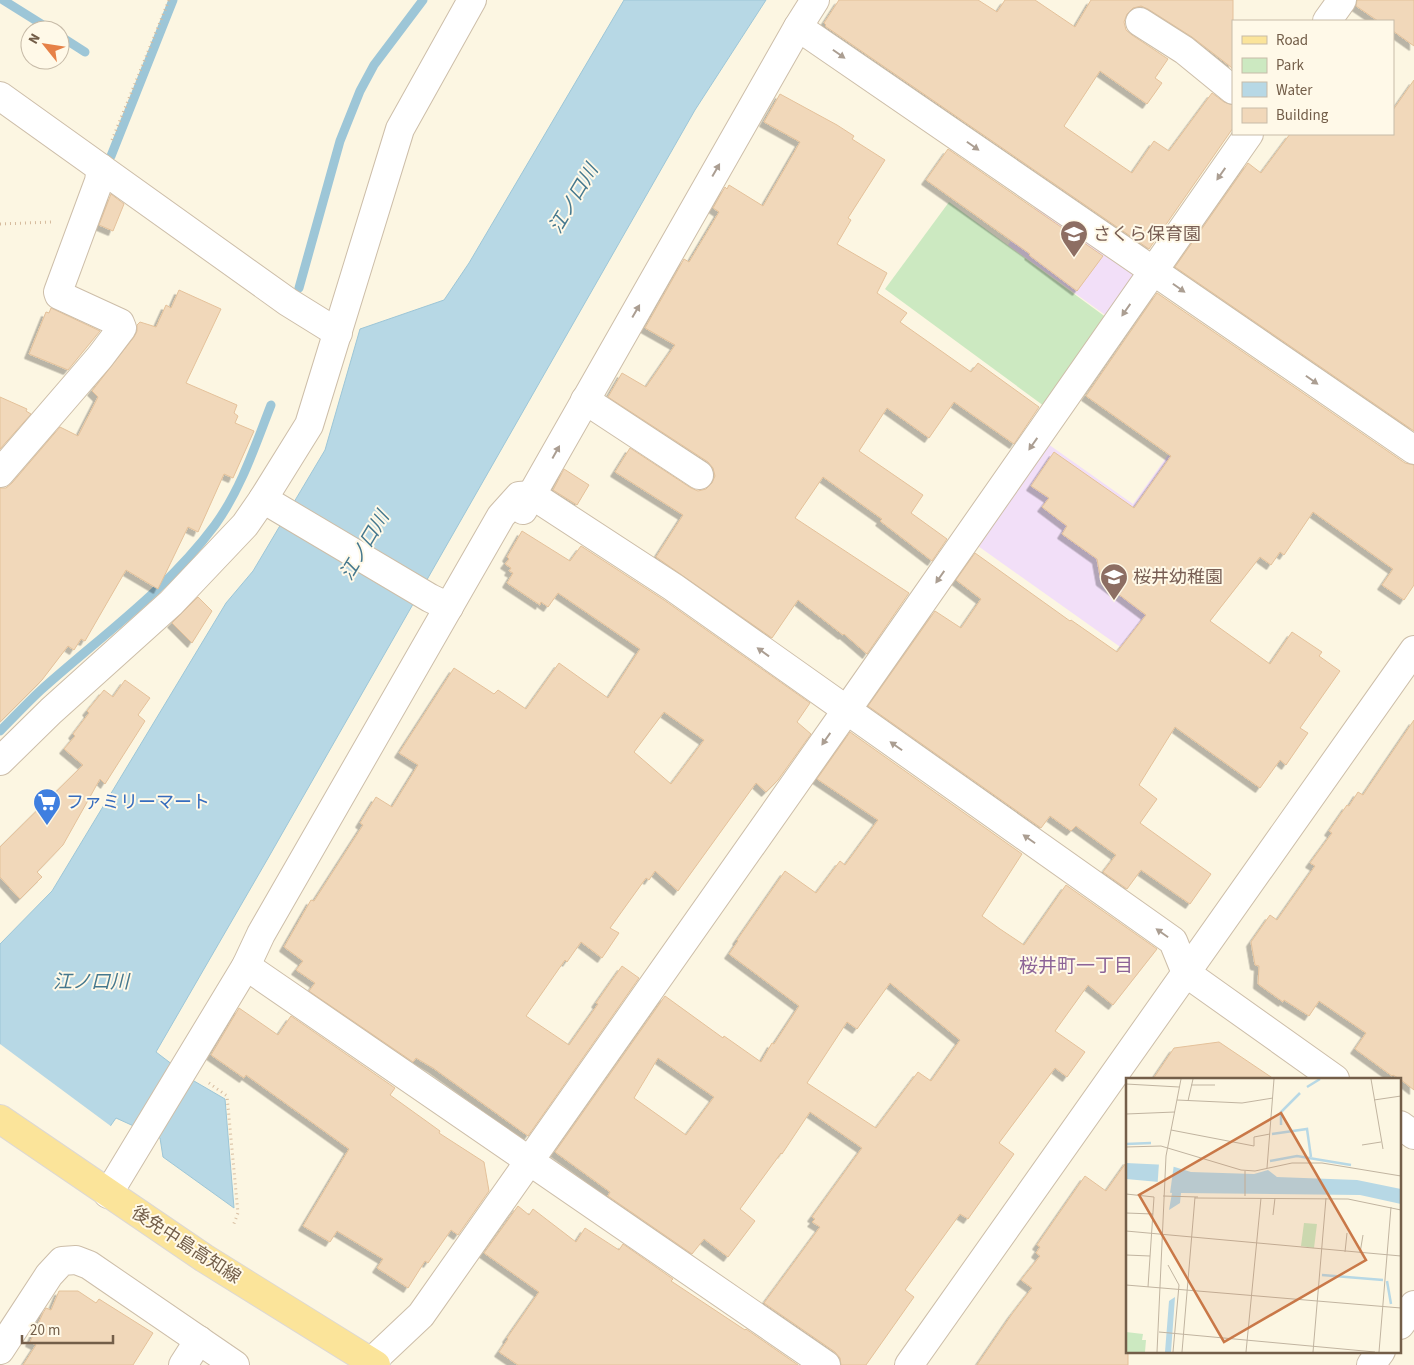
<svg xmlns="http://www.w3.org/2000/svg" width="1414" height="1365" font-family="'Source Sans 3','Noto Sans JP',sans-serif">
<style>
.education{fill:#f2dff8}
.green{fill:#cce9c1}
.water{fill:#b7d8e5;stroke:#9dc6d7}
.pier{fill:#fcf6e2}
.lines{fill:none;stroke-linecap:round;stroke-linejoin:round}
.stream{stroke:#9dc6d7;stroke-width:9}
.building{fill:#f1d8ba;stroke:#e4c19a;fill-rule:evenodd;filter:url(#shadow)}
.minor-casing{stroke:#cdbea9;stroke-width:30}
.major-casing{stroke:#ddd8d3;stroke-width:30}
.path{stroke:#d6bb9d;stroke-width:3;stroke-dasharray:1 4;stroke-linecap:butt}
.minor{stroke:#fff;stroke-width:28}
.major{stroke:#fbe49a;stroke-width:28}
.oneway{fill:#ab9e92}
.labels{text-anchor:middle;dominant-baseline:central;stroke-width:4;stroke-linejoin:round;paint-order:stroke}
.education-label{font-size:18px;fill:#785e54;stroke:#fff9e8;text-anchor:start}
.shop-label{font-size:18px;fill:#366cbe;stroke:#fff9e8;text-anchor:start}
.street-label{font-size:18px;fill:#735e49;stroke:#fff9e8}
.water-label{font-size:19px;font-style:italic;fill:#45788e;stroke:#fff9e8}
.neighbourhood-label{font-size:19px;fill:#8d6497;stroke:#fff9e8}
.inset-river{fill:none;stroke:#b7d8e5;stroke-width:2.5}
.inset-road{fill:none;stroke:#c1b4a0;stroke-width:1}
.view{fill:#c97848;fill-opacity:0.15;stroke:#c97848;stroke-width:2.5}
.inset-edge{fill:none;stroke:#735e49;stroke-width:2.5}
</style>
<defs>
<filter id="shadow"><feDropShadow dx="-4.5" dy="4.5" stdDeviation="0" flood-color="#0004"/></filter>
</defs>
<rect width="100%" height="100%" fill="#fcf6e2"/>
<g class="education">
<polygon points="1040,201 1140,271 1108,317 1008,245"/>
<polygon points="1048,444 1133,504 1168,455 1206,482 1133,656 978,546"/>
</g>
<polygon class="green" points="949,202 1107,318 1044,406 885,289"/>
<polygon class="water" points="624,0 766,0 695,110 267,860 156,1052 194,1081 225,1099 234,1208 163,1157 160,1138 116,1118 57,1202 0,1166 0,944 52,891 226,603 253,571 325,450 360,329 444,300 469,263"/>
<polygon class="pier" points="0,1044 112,1127 58,1204 0,1169"/>
<g class="lines">
<g class="stream">
<polyline points="3,0 51,30"/>
<polyline points="60,36 85,52"/>
<polyline points="111,156 173,0"/>
<polyline points="299,288 340,141 360,91 374,65 423,0"/>
<path d="M0,731C14,717 27,703 41,690C100,637 167,590 215,525C241,489 255,446 271,405"/>
</g>
</g>
<g class="building">
<polygon points="839,0 978,0 997,12 1005,0 1035,0 1075,27 1091,0 1233,0 1233,70 1231,67 1192,37 1148,9 1141,6 1133,8 1127,14 1124,22 1126,30 1132,35 1168,59 1155,78 1162,83 1147,104 1100,71 1064,126 1065,127 1132,173 1154,141 1169,151 1212,93 1224,102 1233,105 1233,128 1149,249 825,26 826,25 824,23"/>
<polygon points="1357,0 1414,0 1414,46 1393,31 1393,21 1378,21 1356,6"/>
<polygon points="1414,80 1414,431 1175,267 1248,163 1261,173 1290,134 1393,134 1393,110"/>
<polygon points="780,94 837,125 854,136 852,139 885,160 848,218 851,220 837,244 887,273 877,293 907,313 900,322 971,372 978,363 1039,407 1014,444 954,402 929,438 887,408 859,451 923,495 911,513 947,539 932,561 880,521 882,519 823,477 795,518 909,593 867,654 844,634 843,635 798,600 772,638 656,557 683,515 615,472 630,448 691,488 698,491 706,489 712,483 715,476 713,468 708,462 608,397 622,373 646,387 675,345 645,328 684,259 689,262 719,212 713,208 725,187 727,189 729,185 763,206 800,142 764,122"/>
<polygon points="948,149 1103,256 1077,291 1029,255 1030,254 926,180"/>
<polygon points="111,194 124,204 113,231 99,225"/>
<polygon points="179,290 221,309 186,383 237,405 234,413 238,416 235,423 254,431 233,478 224,474 198,532 188,527 158,589 126,570 85,641 81,639 74,650 68,646 42,680 0,722 0,488 6,488 12,483 60,427 78,436 98,397 92,391 134,337 137,331 137,325 140,322 156,327 166,305 171,308"/>
<polygon points="1157,293 1405,463 1414,465 1414,585 1404,600 1382,585 1393,569 1313,512 1284,555 1280,552 1271,565 1260,557 1210,621 1270,664 1292,632 1322,652 1319,656 1340,671 1300,728 1308,733 1286,765 1280,760 1260,788 1175,727 1139,785 1157,799 1140,823 1211,874 1190,904 1141,870 1127,889 1103,872 1116,855 1076,826 1071,831 1050,816 1041,828 868,706 935,611 961,628 981,599 956,580 975,553 1070,621 1071,620 1117,652 1146,615 1101,581 1097,559 1062,534 1067,526 1042,507 1049,498 1031,486 1054,452 1134,508 1171,456 1086,396"/>
<polygon points="51,308 100,331 68,370 29,354 46,312 49,313"/>
<polygon points="0,397 27,409 26,411 31,414 0,449"/>
<polygon points="564,469 589,485 577,505 553,490"/>
<path d="M522,531L570,561L581,546L664,600L810,703L797,722L811,734L778,780L766,792L756,783L678,891L655,871L649,880L646,878L610,928L619,933L602,958L581,942L567,962L565,960L526,1016L569,1045L598,1004L596,1003L622,966L639,978L528,1136L433,1068L416,1058L413,1062L309,991L315,983L296,970L303,961L284,947L311,900L314,901L363,825L360,823L376,797L392,807L418,765L399,753L454,668L494,694L498,690L526,709L559,663L608,698L640,649L558,593L548,607L541,602L540,605L507,583L513,573L509,571L511,568L505,564L509,559L507,557ZM664,712L704,740L671,784L634,752Z"/>
<polygon points="198,597 212,611 192,643 172,623"/>
<polygon points="125,680 150,698 138,715 145,721 105,784 100,779 63,845 37,872 42,877 20,899 0,877 0,847 83,765 64,749 75,736 73,734 89,713 87,711 104,690 113,697"/>
<polygon points="1414,720 1414,1090 1400,1079 1393,1075 1392,1076 1355,1049 1366,1033 1319,1001 1309,1016 1284,1000 1283,1002 1258,984 1259,966 1255,965 1251,942 1270,915 1277,920 1315,866 1310,863 1332,833 1329,831 1347,805 1349,806 1358,792 1363,795"/>
<path d="M850,732L1022,854L982,916L1000,929L1024,945L1066,885L1157,949L1113,1005L1088,985L1055,1031L1085,1052L1067,1077L1055,1068L999,1143L1014,1154L968,1219L960,1214L905,1290L914,1297L866,1365H841L840,1358L835,1352L764,1303L820,1227L812,1222L815,1219L812,1217L862,1148L810,1112L782,1154L781,1153L740,1209L755,1221L728,1257L704,1239L692,1254L608,1196L610,1192L555,1152L665,996L723,1038L724,1036L761,1062L772,1043L774,1044L799,1006L729,954L738,941L737,940L785,871L816,893L840,861L845,865L878,820L817,779ZM890,983L960,1040L931,1081L918,1072L876,1128L807,1083L847,1022L857,1029ZM658,1058L714,1097L686,1135L634,1098Z"/>
<polygon points="239,1008 278,1035 291,1016 395,1088 390,1095 440,1131 439,1133 484,1162 489,1191 458,1235 451,1230 428,1263 425,1261 408,1288 377,1268 383,1259 337,1231 330,1242 303,1226 349,1149 246,1075 244,1078 211,1055"/>
<polygon points="1219,1042 1274,1079 1153,1079 1174,1048"/>
<polygon points="1128,1160 1128,1365 977,1365 1012,1314 1032,1288 1021,1280 1040,1256 1036,1253 1040,1247 1037,1245 1085,1176 1106,1191"/>
<polygon points="518,1206 529,1215 533,1209 576,1242 585,1228 619,1250 623,1244 673,1279 671,1281 745,1330 746,1329 798,1365 518,1365 499,1352 508,1339 507,1338 539,1292 484,1253"/>
<polygon points="59,1291 78,1291 96,1303 99,1299 153,1333 133,1365 23,1365 36,1345 30,1342 43,1313 46,1308 51,1310"/>
</g>
<g class="lines">
<g class="minor-casing">
<g id="minor">
<polyline points="1327,21 1342,0"/>
<polyline points="1140,22 1184,50 1233,90"/>
<polyline points="798,27 1414,450"/>
<polyline points="0,96 288,302 338,333"/>
<polyline points="585,400 699,475"/>
<polyline points="0,473 100,357 122,328 120,323 59,295 58,292 99,181 101,168"/>
<polyline points="263,499 430,598 449,607"/>
<polyline points="523,510 798,27 815,0"/>
<polyline points="0,761 51,711 171,603 245,525 263,499 309,425 400,129 472,0"/>
<polyline points="246,966 826,1365"/>
<polyline points="1400,1125 1414,1135"/>
<polyline points="108,1194 246,966 261,934 501,516 519,496 532,495 673,587 1173,941 1186,973 1335,1079"/>
<polyline points="1400,1325 1414,1305"/>
<polyline points="0,1350 49,1275 62,1261 76,1260 89,1265 235,1365"/>
<polyline points="183,1365 199,1340"/>
<polyline points="368,1365 421,1315 846,711 1249,134"/>
<polyline points="909,1365 1414,650"/>
<polyline points="1371,1365 1381,1351"/>
</g>
</g>
<g class="major-casing">
<polyline id="major" points="0,1119 204,1258 376,1365"/>
</g>
<g class="path">
<polyline points="112,140 169,0"/>
<polyline points="0,224 52,222"/>
<polyline points="209,1083 227,1096 238,1213 233,1226"/>
</g>
<use href="#minor" class="minor"/>
<use href="#major" class="major"/>
</g>
<defs><path id="oneway-solid" d="M-6-.8H1V-3.2L6.5 0L1 3.2V.8H-6Z" transform="scale(1.25)"/></defs>
<g class="oneway">
<use href="#oneway-solid" transform="translate(839 54) rotate(35)"/>
<use href="#oneway-solid" transform="translate(973 146) rotate(35)"/>
<use href="#oneway-solid" transform="translate(716 170) rotate(-60)"/>
<use href="#oneway-solid" transform="translate(1221 174) rotate(125)"/>
<use href="#oneway-solid" transform="translate(1179 288) rotate(35)"/>
<use href="#oneway-solid" transform="translate(1126 310) rotate(125)"/>
<use href="#oneway-solid" transform="translate(636 311) rotate(-60)"/>
<use href="#oneway-solid" transform="translate(1312 380) rotate(35)"/>
<use href="#oneway-solid" transform="translate(1033 444) rotate(125)"/>
<use href="#oneway-solid" transform="translate(556 452) rotate(-61)"/>
<use href="#oneway-solid" transform="translate(940 577) rotate(125)"/>
<use href="#oneway-solid" transform="translate(763 652) rotate(-144)"/>
<use href="#oneway-solid" transform="translate(826 739) rotate(125)"/>
<use href="#oneway-solid" transform="translate(896 746) rotate(-145)"/>
<use href="#oneway-solid" transform="translate(1029 839) rotate(-145)"/>
<use href="#oneway-solid" transform="translate(1162 933) rotate(-145)"/>
</g>
<defs>
<g id="school-pin" transform="scale(1.4375)"><path d="M0 17L-7.5 6A9.5 9.5 0 1 1 7.5 6Z" fill="#8d6e63" stroke="#fff9e8"/><path d="M0-5L7-2L0 1L-7-2ZM-4 1L0 2.5L4 1V4Q0 6-4 4Z" fill="#fff"/></g>
<g id="supermarket-pin" transform="scale(1.4375)"><path d="M0 17L-7.5 6A9.5 9.5 0 1 1 7.5 6Z" fill="#3f7fe0" stroke="#fff9e8"/><path d="M-6-5.5h2.5l.6 2H6L4.5 2H-2.5L-4.4-4H-6ZM-1.5 3.2a1.3 1.3 0 1 0 .1 0ZM3 3.2a1.3 1.3 0 1 0 .1 0Z" fill="#fff"/></g>
</defs>
<g fill-rule="evenodd">
<use href="#school-pin" x="1074" y="234"/>
<use href="#school-pin" x="1114" y="577"/>
<use href="#supermarket-pin" x="47" y="802"/>
</g>
<g class="labels">
<g class="education-label">
<text x="1093" y="234">さくら保育園</text>
<text x="1133" y="577">桜井幼稚園</text>
</g>
<g class="shop-label">
<text x="66" y="802">ファミリーマート</text>
</g>
<g class="street-label">
<text transform="translate(186 1245) rotate(33)">後免中島高知線</text>
</g>
<g class="water-label">
<text transform="translate(574 199) rotate(-59)">江ノ口川</text>
<text transform="translate(365 546) rotate(-59)">江ノ口川</text>
<text x="91" y="982">江ノ口川</text>
</g>
<g class="neighbourhood-label">
<text x="1076" y="966">桜井町一丁目</text>
</g>
</g>
<g transform="translate(1126 1078)">
<rect width="275" height="275" fill="#fcf6e2"/>
<path d="M178,145L191,146L188,170L175,168ZM0,254L17,256L16,262H20L19,274H0Z" fill="#cce9c1"/>
<path d="M0,85L42,87L65,94L128,96L142,92L151,99L231,102L275,111V126L234,117L55,115L54,125L43,132L46,115L33,113V104L0,101ZM49,219L45,274H39L43,223Z" fill="#b7d8e5"/>
<path d="M33,85L48,86L44,115L31,114Z" fill="#fcf6e2"/>
<path class="inset-river" d="M181,9L194,1M155,47V34L174,15M146,56L181,51L185,79M0,66L25,65M144,83L171,78L225,87M196,197L257,202M261,203L265,226"/>
<path class="inset-road" d="M245,1L257,71M0,6L53,9M65,7H89M51,22L116,25L147,20M248,22L275,18M62,23L67,1M0,36L49,34M45,52L128,68V59L144,56M236,67L255,64M0,69L35,68L115,92L129,93L166,85H196L275,98M141,90L148,1M0,116L28,119L22,209M37,118L72,119M119,118V93M69,120L222,121L275,132M0,135L27,136M147,137L149,120M0,153L275,178M219,174L221,155M234,175L237,157M0,177L24,178M42,187L53,207L47,274M0,207L275,230M33,254L249,274M31,274L40,78L55,1M56,274L69,119M120,274L135,120M187,274L200,120M253,274L265,129"/>
<path class="view" d="M155,35L240,182L98,264L13,117Z"/>
<rect width="275" height="275" class="inset-edge"/>
</g>
<rect x="1232" y="20" width="162" height="115" fill="#fff9e8" stroke="#c7bba8"/>
<rect x="1242" y="36" width="25" height="8" fill="#fbe49a" stroke="#c7bba8"/>
<text x="1276" y="45" font-size="15" fill="#735e49">Road</text>
<rect x="1242" y="58" width="25" height="15" fill="#cce9c1" stroke="#c7bba8"/>
<text x="1276" y="70" font-size="15" fill="#735e49">Park</text>
<rect x="1242" y="82" width="25" height="15" fill="#b7d8e5" stroke="#c7bba8"/>
<text x="1276" y="95" font-size="15" fill="#735e49">Water</text>
<rect x="1242" y="108" width="25" height="15" fill="#f1d8ba" stroke="#c7bba8"/>
<text x="1276" y="120" font-size="15" fill="#735e49">Building</text>
<g transform="translate(45 45) rotate(300)"><circle r="24" fill="#fff9e8" stroke="#c7bba8"/>
<path d="M0-4L9 19L0 12L-9 19Z" fill="#e68147"/>
<text y="-8" font-size="14" font-weight="bold" text-anchor="middle" fill="#735e49">N</text>
</g>
<path d="M22 1335v8h91v-8" fill="none" stroke="#735e49" stroke-width="2.5"/>
<text x="30" y="1335" font-size="15" fill="#735e49" stroke="#fff9e8" stroke-width="4" paint-order="stroke">20 m</text>
</svg>
